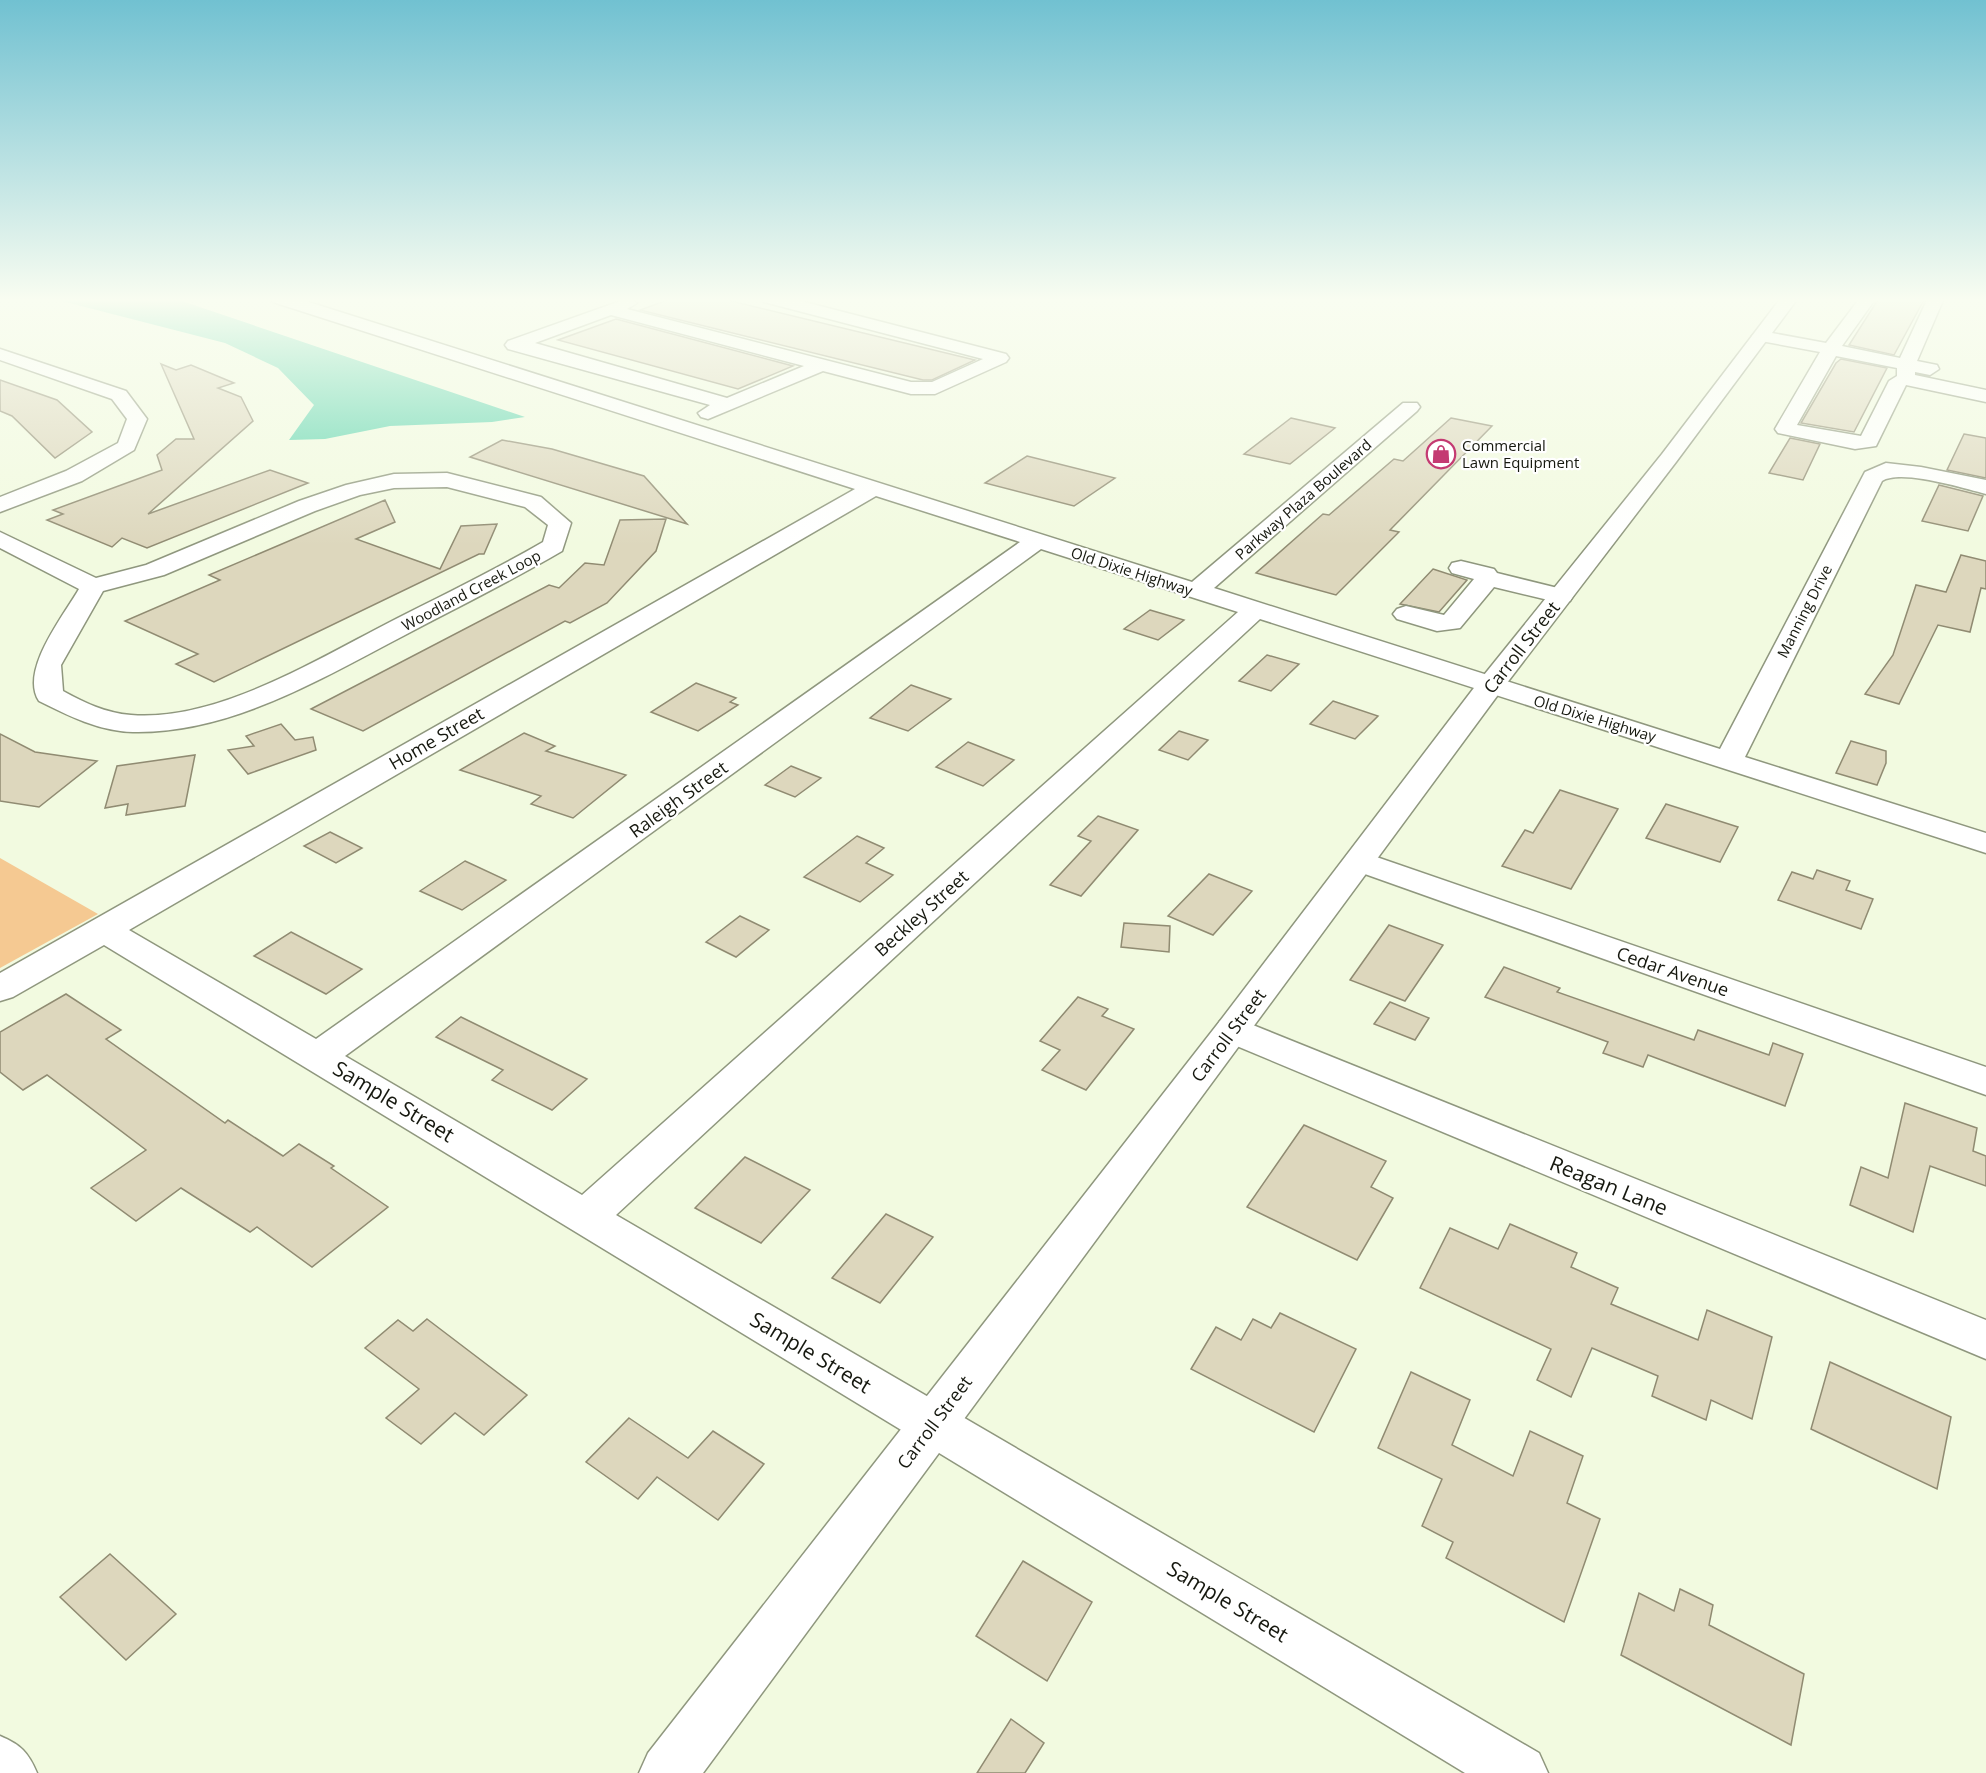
<svg xmlns="http://www.w3.org/2000/svg" width="1986" height="1773" font-family="'Open Sans',sans-serif">
<style>
.green{fill:#f5c992}
.water{fill:#60d5af}
.building{fill:#ddd7bd;stroke:#908b72;stroke-width:1.5}
.lines{fill:none;stroke-linecap:round;stroke-linejoin:round}
.minor-casing{stroke:#8f977e;stroke-width:3}
.major-casing{stroke:#8f977e;stroke-width:3}
.minor{fill:#fff;fill-rule:evenodd}
.major{fill:#fff;fill-rule:evenodd}
.labels{text-anchor:middle;dominant-baseline:central;stroke-width:4.5;stroke-linejoin:round;paint-order:stroke}
.far-poi-label{font-size:15px;fill:#16180f;stroke:#fff;text-anchor:start}
.far-street-label{font-size:15px;fill:#16180f;stroke:#fff}
.street-label{font-size:18px;fill:#16180f;stroke:#fff}
.near-street-label{font-size:21px;fill:#16180f;stroke:#fff}
</style>
<rect width="100%" height="100%" fill="#f2fae0"/>
<polygon class="green" points="0,858 98,914 0,968"/>
<polygon class="water" points="50,298 173,298 525,417 492,422 390,426 325,439 289,440 314,405 278,368 225,343"/>
<g class="building">
<polygon points="673,298 719,298 975,360 932,380 923,380 640,310"/>
<polygon points="1879,298 1925,298 1894,355 1849,345"/>
<polygon points="616,319 793,366 738,389 558,340"/>
<polygon points="1841,359 1887,368 1854,432 1801,423 1836,363"/>
<polygon points="161,364 176,370 191,365 234,383 218,388 241,397 253,421 148,514 270,470 308,483 147,548 122,538 112,547 47,520 63,514 53,510 162,470 157,455 176,439 194,439"/>
<polygon points="0,380 57,400 92,432 55,458 12,416 0,411"/>
<polygon points="1291,418 1335,428 1290,464 1244,454"/>
<polygon points="1451,418 1492,426 1390,530 1399,532 1336,595 1256,573 1323,514 1329,515 1394,459 1403,461"/>
<polygon points="1964,434 1986,438 1986,478 1947,470"/>
<polygon points="1790,438 1820,444 1803,480 1769,473"/>
<polygon points="502,440 552,449 644,476 687,524 470,457"/>
<polygon points="1027,456 1115,478 1074,506 985,483"/>
<polygon points="1939,485 1983,496 1968,531 1922,521"/>
<polygon points="385,500 395,522 356,539 440,569 461,526 497,524 484,554 479,554 214,682 176,664 198,654 125,621 220,580 209,575"/>
<polygon points="666,519 656,551 607,603 570,623 565,621 363,731 311,709 549,585 559,588 585,563 604,565 620,520"/>
<polygon points="1961,555 1986,561 1986,589 1981,588 1970,632 1938,625 1899,704 1865,694 1893,655 1916,585 1946,592"/>
<polygon points="1433,569 1467,580 1439,612 1400,604"/>
<polygon points="1150,610 1184,620 1158,640 1124,629"/>
<polygon points="1267,655 1299,664 1271,691 1239,681"/>
<polygon points="696,683 736,698 730,702 738,705 698,731 651,712"/>
<polygon points="911,685 951,699 908,731 870,718"/>
<polygon points="1333,701 1378,716 1355,739 1310,724"/>
<polygon points="281,724 295,740 313,737 316,750 248,774 228,750 254,746 246,736"/>
<polygon points="1179,731 1208,740 1188,760 1159,750"/>
<polygon points="524,733 555,746 546,751 626,775 573,818 531,804 541,796 460,770"/>
<polygon points="0,734 35,752 97,761 39,807 0,801"/>
<polygon points="1851,741 1886,751 1886,763 1877,785 1836,773"/>
<polygon points="968,742 1014,760 983,786 936,767"/>
<polygon points="195,755 185,806 126,815 128,804 105,808 117,766"/>
<polygon points="791,766 821,778 795,797 765,785"/>
<polygon points="1560,790 1618,809 1571,889 1502,866 1525,830 1533,833"/>
<polygon points="1666,804 1738,827 1720,862 1646,838"/>
<polygon points="1098,816 1138,830 1081,896 1050,885 1091,841 1078,836"/>
<polygon points="330,832 362,848 336,863 304,846"/>
<polygon points="857,836 884,848 866,863 893,875 860,902 804,877"/>
<polygon points="465,861 506,880 462,910 420,891"/>
<polygon points="1817,870 1850,881 1846,890 1873,899 1861,929 1778,900 1792,872 1813,879"/>
<polygon points="1209,874 1252,891 1213,935 1168,916"/>
<polygon points="740,916 769,930 736,957 706,942"/>
<polygon points="1124,923 1170,926 1169,952 1121,947"/>
<polygon points="1389,925 1443,945 1405,1001 1350,980"/>
<polygon points="291,932 362,969 326,994 254,956"/>
<polygon points="1504,967 1560,988 1557,992 1694,1040 1698,1030 1769,1055 1773,1043 1803,1054 1785,1106 1648,1055 1643,1067 1603,1053 1608,1042 1485,997"/>
<polygon points="66,994 121,1030 106,1039 225,1123 228,1120 283,1156 299,1144 334,1166 331,1168 388,1207 312,1267 257,1227 250,1232 181,1188 136,1221 91,1188 146,1150 47,1075 23,1090 0,1072 0,1032"/>
<polygon points="1078,997 1108,1009 1102,1016 1134,1029 1086,1090 1042,1070 1060,1050 1040,1041"/>
<polygon points="1390,1002 1429,1018 1415,1040 1374,1024"/>
<polygon points="461,1017 587,1079 552,1110 492,1080 503,1070 436,1037"/>
<polygon points="1905,1103 1977,1128 1973,1151 1986,1156 1986,1186 1930,1166 1913,1232 1850,1205 1861,1167 1888,1178"/>
<polygon points="1304,1125 1386,1161 1371,1187 1393,1198 1357,1260 1247,1207"/>
<polygon points="745,1157 810,1190 761,1243 695,1208"/>
<polygon points="886,1214 933,1237 880,1303 832,1278"/>
<polygon points="1510,1224 1577,1253 1571,1267 1618,1288 1611,1304 1698,1340 1707,1310 1772,1337 1752,1419 1711,1400 1706,1420 1652,1396 1658,1376 1592,1348 1571,1397 1537,1380 1551,1349 1420,1288 1450,1228 1498,1249"/>
<polygon points="1280,1313 1356,1349 1314,1432 1191,1369 1216,1327 1241,1340 1253,1319 1271,1328"/>
<polygon points="427,1319 527,1395 484,1435 455,1413 421,1444 386,1418 419,1389 365,1348 398,1320 413,1331"/>
<polygon points="1830,1362 1951,1417 1937,1489 1811,1429"/>
<polygon points="1411,1372 1470,1400 1452,1445 1513,1476 1530,1431 1583,1456 1567,1503 1600,1519 1564,1622 1446,1558 1453,1542 1422,1526 1442,1479 1378,1448"/>
<polygon points="629,1418 688,1458 713,1431 764,1464 718,1520 657,1477 638,1499 586,1462"/>
<polygon points="110,1554 176,1614 126,1660 60,1597"/>
<polygon points="1023,1561 1092,1602 1047,1681 976,1636"/>
<polygon points="1680,1589 1713,1605 1709,1625 1804,1674 1791,1745 1621,1655 1639,1593 1674,1611"/>
<polygon points="1011,1719 1044,1743 1025,1773 977,1773"/>
</g>
<g class="lines">
<g class="minor-casing">
<g id="minor">
<path d="M271,298H296L1192,582L1403,403H1417L1420,407L1417,411L1214,588L1720,749L1865,472L1886,463L1921,467L1986,480V494C1962,488 1902,469 1882,481L1745,757L1986,833V853L1260,619L616,1215L1539,1753L1548,1773H1465L104,945L13,997L0,1001V973L855,489L273,302ZM876,496L1020,542L316,1039L129,930ZM1041,549L1238,612L582,1195L345,1056Z"/>
<path d="M629,298L637,303L627,309L911,382H932L983,359L764,302L762,298H789L1006,354L1009,358L1006,362L935,394H911L823,371L708,419L701,417L698,413L710,405L508,349L505,345L508,341ZM611,315L804,366L727,398L535,343Z"/>
<path d="M1860,298H1876L1842,346L1900,358L1928,298H1944L1917,361L1937,365L1939,369L1930,375L1915,372V375L1986,390V402L1906,385L1876,446L1855,449L1778,433L1775,429L1820,352L1761,341L1752,336L1761,331L1826,343ZM1836,356L1897,368V376L1889,381L1861,436L1797,425Z"/>
<polygon points="0,349 126,391 147,419 134,450 82,481 0,512 0,497 66,471 118,443 127,419 112,399 0,360"/>
<path d="M447,473L541,497L571,523L562,551C511,581 458,607 405,635C322,678 231,734 133,732C99,731 69,716 39,701C19,671 64,615 79,589L0,548V532L96,578L146,565L299,501L346,485L394,474ZM447,487L525,507L548,525L543,542C493,571 441,596 390,622C316,660 216,722 131,715C105,713 85,703 63,691L61,665L103,591L164,575L315,511L360,495L394,488Z"/>
<polygon points="1461,561 1494,569 1497,573 1570,591 1573,596 1570,601 1561,603 1494,587 1460,628 1437,631 1397,619 1393,614 1397,609 1406,606 1444,615 1474,579 1452,573 1449,568 1452,563"/>
<polygon points="1359,851 1986,1067 1986,1095 1348,868 1343,861 1348,854"/>
<polygon points="1233,1017 1986,1320 1986,1359 1220,1039 1215,1030 1220,1021"/>
<path d="M0,1736C21,1745 28,1752 37,1773H0Z"/>
</g>
</g>
<g class="major-casing">
<polygon id="major" points="1781,298 1798,298 1676,462 1500,692 703,1773 639,1773 648,1753 1220,1021 1480,680 1662,454"/>
</g>
<use href="#minor" class="minor"/>
<use href="#major" class="major"/>
</g>
<linearGradient id="sky" x2="0" y2="1"><stop stop-color="#71c1d1"/><stop offset="0.55" stop-color="#f9fdf1"/><stop offset="1" stop-color="#f9fdf1" stop-opacity="0"/></linearGradient>
<rect width="1986" height="546" fill="url(#sky)"/>
<defs>
<g id="shop-ring" transform="scale(1.5)"><circle r="9.5" fill="#fff" stroke="#c43a72" stroke-width="1.5"/><path d="M-5-2.5h2.3a2.7 3.5 0 0 1 5.4 0H5L5.5 6h-11ZM-1.5-2.5h3a1.5 2.3 0 0 0-3 0Z" fill="#c43a72"/></g>
</defs>
<g fill-rule="evenodd">
<use href="#shop-ring" x="1441" y="454"/>
</g>
<g class="labels">
<g class="far-poi-label">
<text x="1462" y="445">Commercial<tspan x="1462" dy="17">Lawn Equipment</tspan></text>
</g>
<g class="far-street-label">
<text transform="translate(1303 499) rotate(-41)">Parkway Plaza Boulevard</text>
<text transform="translate(1132 571) rotate(18)">Old Dixie Highway</text>
<text transform="translate(471 590) rotate(-28)">Woodland Creek Loop</text>
<text transform="translate(1804 611) rotate(-63)">Manning Drive</text>
<text transform="translate(1595 718) rotate(17)">Old Dixie Highway</text>
</g>
<g class="street-label">
<text transform="translate(1521 647) rotate(-52)">Carroll Street</text>
<text transform="translate(436 738) rotate(-30)">Home Street</text>
<text transform="translate(678 799) rotate(-36)">Raleigh Street</text>
<text transform="translate(921 913) rotate(-42)">Beckley Street</text>
<text transform="translate(1673 971) rotate(19)">Cedar Avenue</text>
<text transform="translate(1228 1035) rotate(-53)">Carroll Street</text>
<text transform="translate(934 1422) rotate(-53)">Carroll Street</text>
</g>
<g class="near-street-label">
<text transform="translate(394 1101) rotate(31)">Sample Street</text>
<text transform="translate(1609 1185) rotate(22)">Reagan Lane</text>
<text transform="translate(811 1352) rotate(31)">Sample Street</text>
<text transform="translate(1228 1601) rotate(31)">Sample Street</text>
</g>
</g>
</svg>
